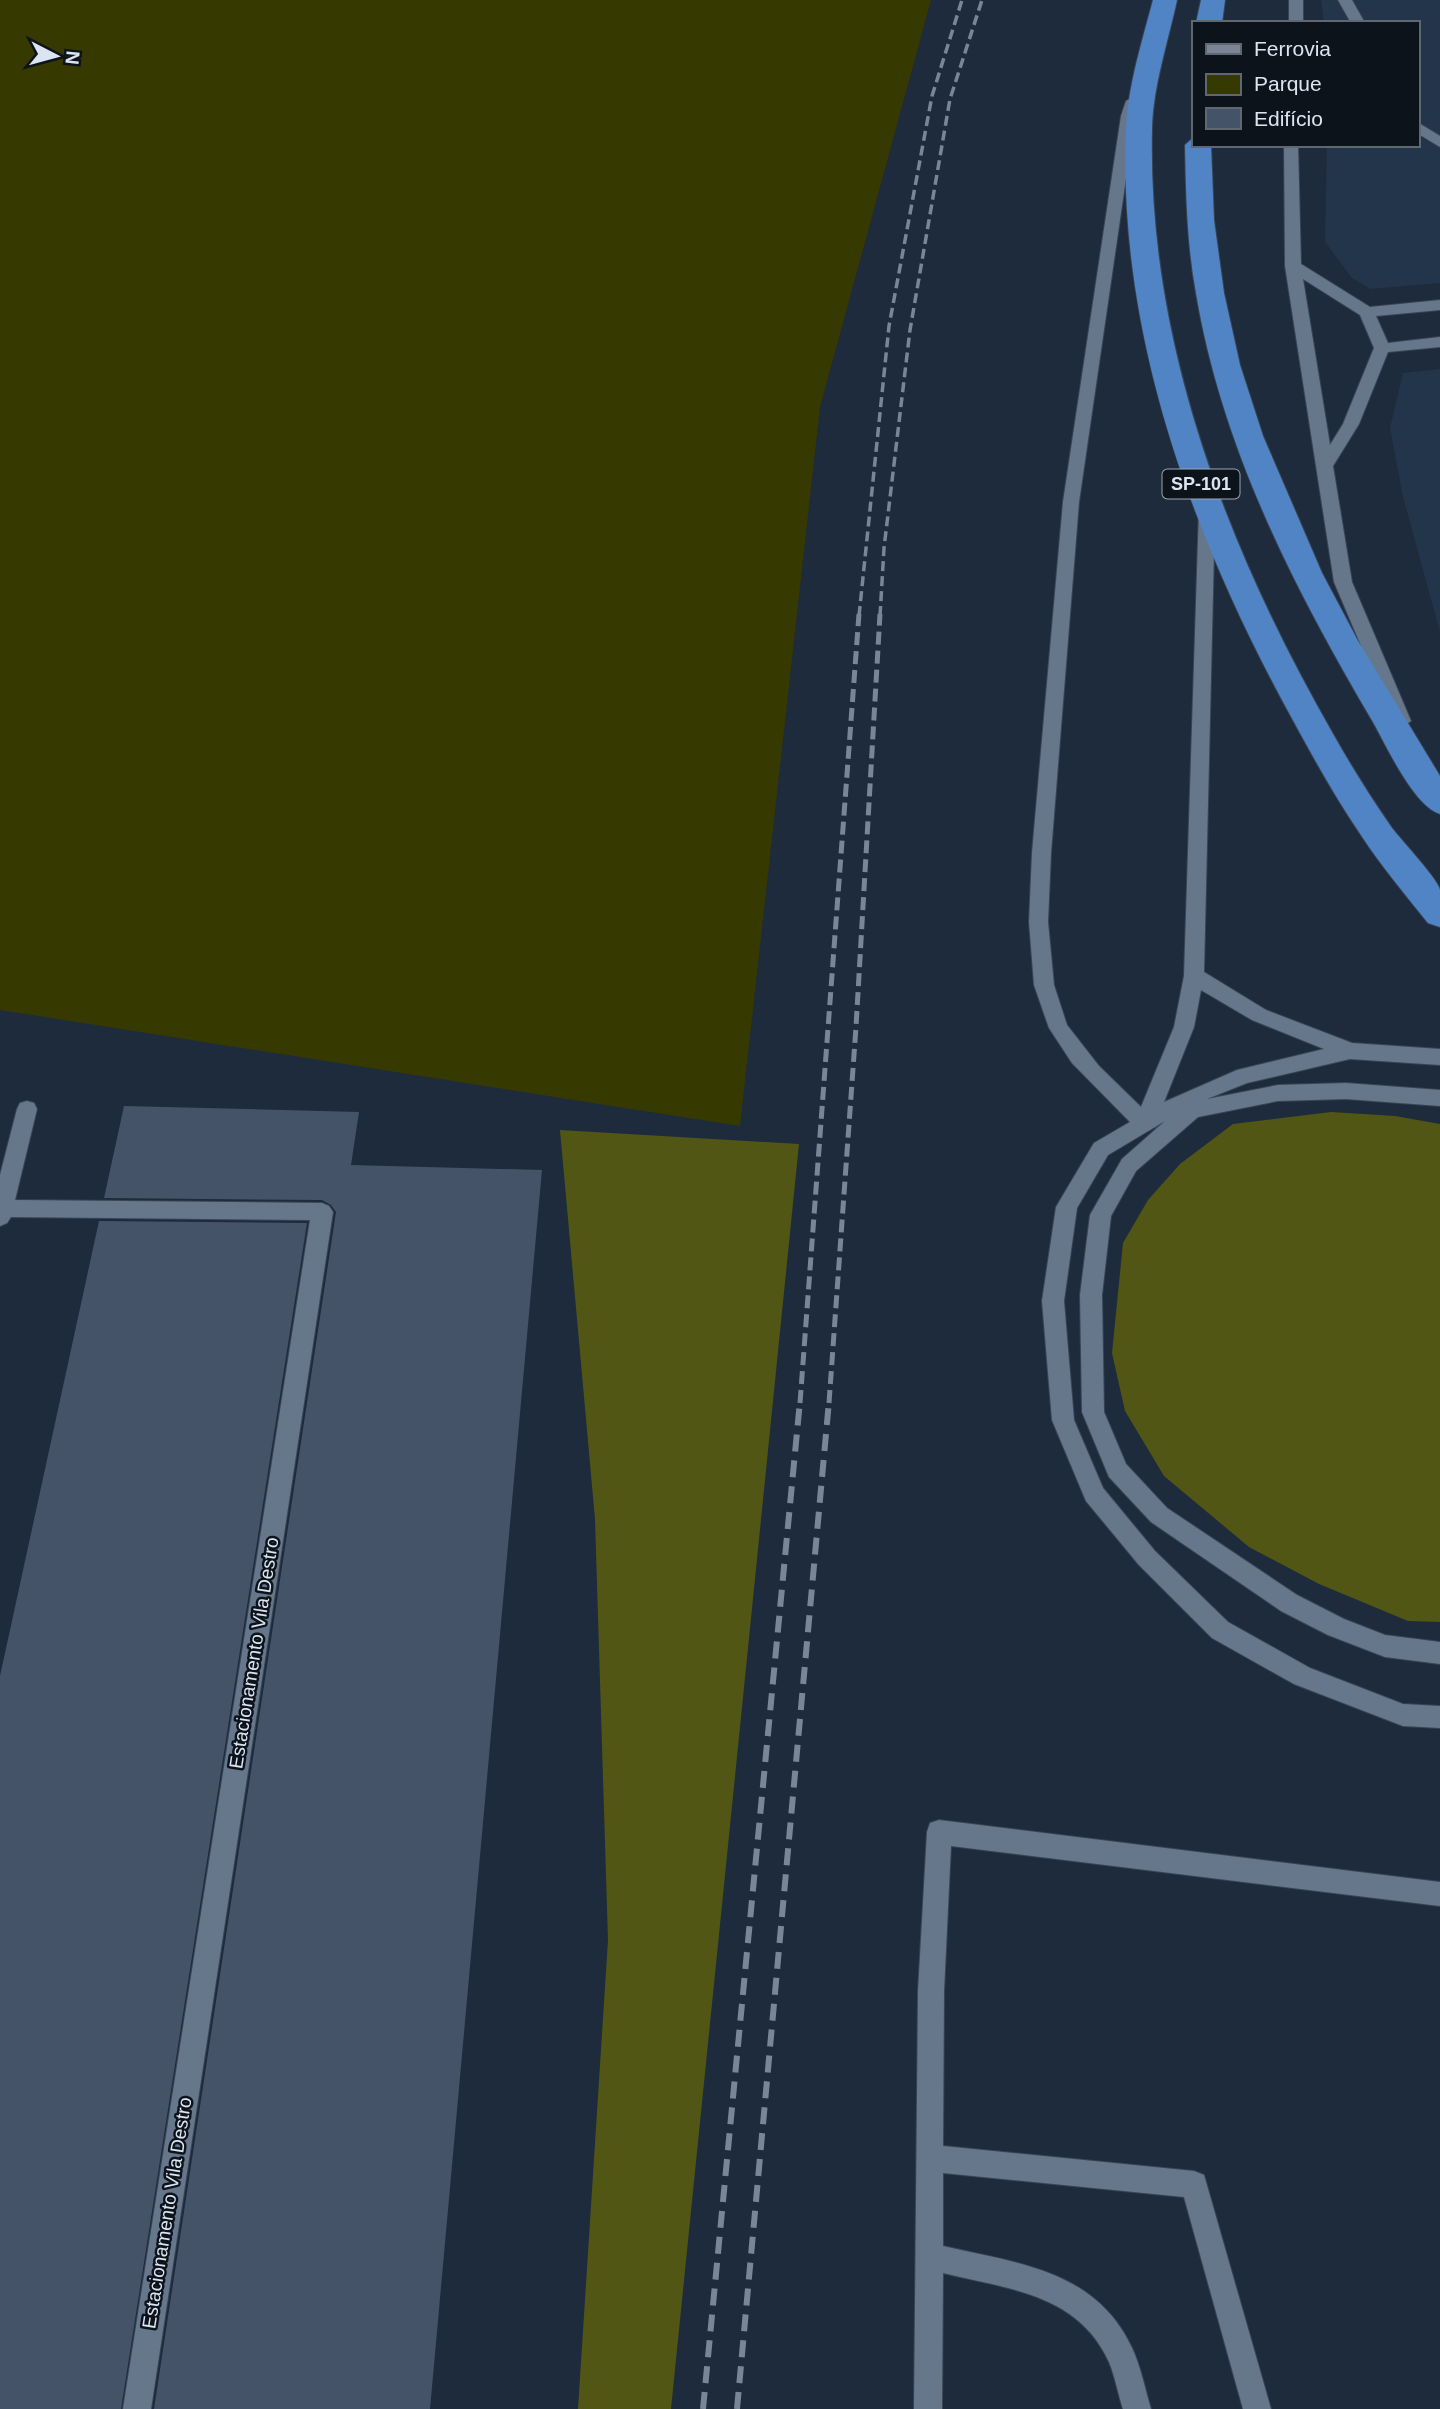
<svg xmlns="http://www.w3.org/2000/svg" width="1440" height="2409" font-family="Arial,sans-serif">
<style>
.built{fill:#23354b}
.green{fill:#363900}
.forest{fill:#525615}
.building{fill:#445367}
.lines{fill:none;stroke-linecap:round;stroke-linejoin:round}
.service-casing{stroke:#394554;stroke-width:2}
.trunk-casing{stroke:#394554;stroke-width:2}
.service{fill:#66778c;fill-rule:evenodd}
.trunk{fill:#5084c4;fill-rule:evenodd}
.rail-far2{stroke:#7a8695;stroke-width:3.5;stroke-dasharray:10 5;stroke-linecap:butt}
.rail-far1{stroke:#7a8695;stroke-width:5;stroke-dasharray:13 6;stroke-linecap:butt}
.rail{stroke:#7a8695;stroke-width:6;stroke-dasharray:17 9;stroke-linecap:butt}
.labels{text-anchor:middle;dominant-baseline:central;stroke-width:5;stroke-linejoin:round;paint-order:stroke}
.shield{fill:#0d131b;stroke:#9da6b1;stroke-width:2}
.shield-label{font-size:18px;font-weight:bold;fill:#dbe5f1}
.street-label{font-size:19px;fill:#dbe5f1;stroke:#0d131b}
</style>
<rect width="100%" height="100%" fill="#1d2b3d"/>
<g class="built">
<polygon points="1321,0 1440,0 1440,283 1371,289 1352,278 1325,242 1327,145 1417,145 1417,23 1324,23"/>
<polygon points="1440,369 1440,632 1403,497 1390,428 1403,373"/>
</g>
<polygon class="green" points="0,0 931,0 820,407 740,1126 0,1010"/>
<g class="forest">
<polygon points="1331,1112 1395,1116 1440,1124 1440,1622 1408,1621 1319,1584 1249,1547 1164,1476 1125,1411 1112,1353 1123,1243 1148,1200 1180,1164 1233,1124"/>
<polygon points="560,1130 799,1144 671,2409 578,2409 608,1940 595,1519"/>
</g>
<g class="building">
<polygon points="124,1106 359,1112 351,1165 542,1170 430,2409 154,2409 336,1212 331,1205 322,1200 104,1198"/>
<polygon points="99,1221 307,1223 121,2409 0,2409 0,1676"/>
</g>
<g class="lines">
<g class="service-casing">
<g id="service">
<rect x="1289" y="0" width="14" height="23"/>
<polygon points="1338,0 1352,0 1365,23 1351,23"/>
<path d="M1133,97L1140,101L1135,116L1079,502L1051,853L1048,922L1054,985L1067,1025L1099,1066L1141,1107L1174,1027L1184,976L1199,508L1207,503L1215,508L1204,972L1266,1010L1352,1043L1440,1049V1065L1350,1059L1247,1083L1207,1099L1278,1085L1346,1083L1440,1090V1106L1346,1099L1278,1101L1198,1117L1136,1171L1111,1216L1102,1295L1104,1412L1126,1464L1167,1508L1297,1595L1344,1619L1385,1635L1440,1642V1664L1385,1657L1328,1635L1281,1611L1151,1522L1109,1477L1082,1412L1080,1295L1090,1215L1122,1159L1165,1121L1108,1155L1077,1208L1064,1301L1074,1420L1103,1488L1155,1551L1228,1622L1310,1668L1403,1704L1440,1706V1728L1403,1726L1294,1684L1212,1638L1139,1565L1086,1501L1052,1420L1042,1301L1056,1207L1094,1143L1130,1122L1072,1063L1049,1028L1034,985L1029,922L1032,853L1063,502L1121,116L1126,101ZM1201,990L1252,1020L1324,1049L1237,1070L1164,1102L1194,1027Z"/>
<polygon points="1417,122 1440,136 1440,147 1417,133"/>
<path d="M1284,145H1298L1301,264L1370,307L1440,300V310L1376,316L1388,343L1440,337V347L1388,352L1359,424L1333,466L1352,582L1411,721L1402,727L1393,721L1334,582L1285,266ZM1303,279L1360,315L1374,348L1343,424L1330,445Z"/>
<polygon points="27,1101 34,1103 37,1109 15,1200 322,1203 329,1206 333,1212 151,2409 123,2409 310,1220 11,1217 7,1223 0,1226 0,1175 17,1109 20,1103"/>
<path d="M939,1820L1440,1882V1906L951,1846L944,1991L943,2146L1194,2171L1204,2175L1271,2409H1243L1184,2197L943,2173V2246C1017,2263 1096,2270 1132,2348C1141,2367 1145,2389 1151,2409H1123C1118,2394 1115,2376 1109,2362C1078,2293 1007,2289 943,2273L942,2409H914L918,1991L927,1832L930,1823Z"/>
</g>
</g>
<g class="trunk-casing">
<g id="trunk">
<path d="M1153,0H1177C1168,42 1153,86 1152,129C1147,343 1228,551 1333,734C1351,766 1371,798 1392,828C1401,840 1438,879 1440,890C1440,901 1440,916 1440,927L1428,923C1405,894 1381,866 1361,835C1331,791 1306,744 1281,698C1188,524 1118,329 1126,129C1128,85 1142,42 1153,0Z"/>
<polygon points="1201,0 1225,0 1222,23 1196,23"/>
<path d="M1193,138V145H1211L1214,220L1224,293L1240,365L1263,436L1322,573L1357,639L1440,776V814C1414,806 1387,747 1373,722C1294,588 1222,448 1196,293C1187,244 1186,195 1185,145Z"/>
</g>
</g>
<use href="#service" class="service"/>
<use href="#trunk" class="trunk"/>
<g class="rail-far2">
<polyline points="859,616 889,326 932,96 962,0"/>
<polyline points="880,616 884,548 910,330 950,99 982,0"/>
</g>
<g class="rail-far1">
<polyline points="800,1403 859,614"/>
<polyline points="829,1403 856,1027 880,614"/>
</g>
<g class="rail">
<polyline points="703,2409 800,1401"/>
<polyline points="737,2409 829,1401"/>
</g>
</g>
<g class="labels">
<rect class="shield" x="1162.5" y="469.5" width="77" height="29" rx="5"/>
<g class="shield-label">
<text x="1201" y="484">SP-101</text>
</g>
<g class="street-label">
<text transform="translate(254 1653) rotate(-81)">Estacionamento Vila Destro</text>
<text transform="translate(167 2213) rotate(-81)">Estacionamento Vila Destro</text>
</g>
</g>
<rect x="1192" y="21" width="228" height="126" fill="#0d131b" stroke="#5f6771" stroke-width="2"/>
<rect x="1206" y="44" width="35" height="10" fill="#7a8695" stroke="#5f6771" stroke-width="2"/>
<text x="1254" y="56" font-size="21" fill="#dbe5f1">Ferrovia</text>
<rect x="1206" y="74" width="35" height="21" fill="#363900" stroke="#5f6771" stroke-width="2"/>
<text x="1254" y="91" font-size="21" fill="#dbe5f1">Parque</text>
<rect x="1206" y="108" width="35" height="21" fill="#445367" stroke="#5f6771" stroke-width="2"/>
<text x="1254" y="126" font-size="21" fill="#dbe5f1">Edifício</text>
<g transform="translate(56 56) rotate(96)" stroke="#0d131b" stroke-width="5" paint-order="stroke">
<path d="M0-5L12 26L0 18L-12 26Z" fill="#dbe5f1"/>
<text y="-10" font-size="19" font-weight="bold" text-anchor="middle" fill="#dbe5f1">N</text>
</g>
</svg>
